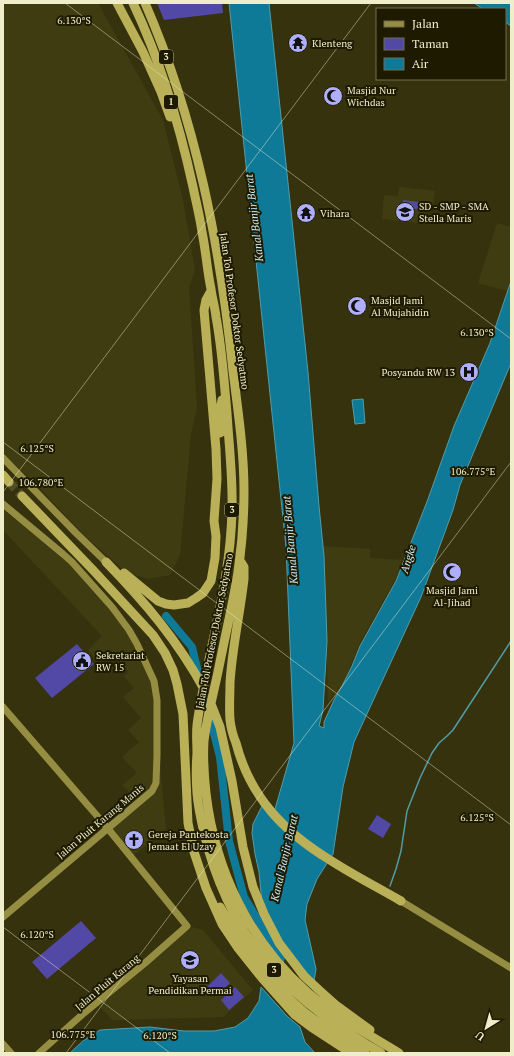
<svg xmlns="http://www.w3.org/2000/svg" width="514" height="1056" font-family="'PT Serif',serif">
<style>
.built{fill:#403c11}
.green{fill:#5249a7}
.water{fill:#0e7a98;stroke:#529ca7}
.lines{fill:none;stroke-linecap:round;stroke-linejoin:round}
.stream{stroke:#529ca7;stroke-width:1.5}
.river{stroke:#0e7a98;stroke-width:8}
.highway-tunnel{stroke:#524e2a;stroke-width:9;stroke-dasharray:9 4.5;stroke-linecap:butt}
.secondary{stroke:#958d42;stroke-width:7}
.highway{stroke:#b9b057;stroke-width:9}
.ticks{fill:none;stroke:#f0edcb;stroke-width:1;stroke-opacity:0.45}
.labels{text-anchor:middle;stroke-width:4;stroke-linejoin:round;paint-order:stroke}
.shield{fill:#1d1a00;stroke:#b1ae8e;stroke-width:1}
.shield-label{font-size:9px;font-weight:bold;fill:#f0edcb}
.poi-label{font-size:10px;fill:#f0edcb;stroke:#1d1a00;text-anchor:start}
.street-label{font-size:10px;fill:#f0edcb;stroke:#1d1a00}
.water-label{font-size:11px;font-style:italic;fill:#c8e9f6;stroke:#1d1a00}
.ticks-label{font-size:10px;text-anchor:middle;fill:#f0edcb;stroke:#1d1a00;stroke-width:4;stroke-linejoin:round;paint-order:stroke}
</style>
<rect width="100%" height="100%" fill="#36320d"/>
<path class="built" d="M3,3H98L163,120L183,200L195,270L189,288L197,407L191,434L180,555L170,575L148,579L126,572L84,535L34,482L3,454Z
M399,187L435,191L433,205L428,204L426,224L382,219L384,195L398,196Z
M497,223L511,227V277L507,291L478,283Z
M3,510L61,554L124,624L152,681L166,829L132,857L106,825L135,799L122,785L137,773L122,757L139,742L128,730L141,718L123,697L134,688L124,676L128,672L110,649L97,661L88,650L102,636L3,530Z
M323,546L370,549V558L402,560L395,580L361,641L342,685L328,702L324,556Z
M192,927L203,930L253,990L223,1017L113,1020L99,1006Z"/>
<path class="green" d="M157,3H222L223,13L164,20Z
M403,200L426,203L425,210L402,208Z
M77,644L94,664L52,698L35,678Z
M377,815L391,824L383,838L368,829Z
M81,921L96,938L47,979L32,962Z
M221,973L230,983L216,996L207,987Z
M235,987L244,997L229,1010L221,1000Z"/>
<path class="water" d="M229,3H269L308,372L319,506L324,556L327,641L323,710L319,726L324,728V722L334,700L342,686L352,666L360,646L396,581L428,499L454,426L490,343L511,281V363L460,485L453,510L421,597L354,742L343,787L333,854L317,879L307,904L305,920L314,960L316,969L314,981L280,941L262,903L259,872L255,854L252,833L253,824L262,806L275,809L294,743L286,547Z
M474,3H511V26L505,22V9H483Z
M363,399L365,423L355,424L352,400Z
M261,987L287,1016L300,1027L305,1042L315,1053H70L84,1040L100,1030L150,1027L184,1031H214L235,1027L248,1018L259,1001Z"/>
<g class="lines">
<path class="stream" d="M390,886L396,869L401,851L407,811L420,778L432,753L439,743L447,736L453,730L511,641"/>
<path class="river" d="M166,616L192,647L199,677
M203,690L220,757L229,841L244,897L281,958
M279,969L283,943"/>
<path class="highway-tunnel" d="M9,482L22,496"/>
<path class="secondary" d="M3,458L76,533L106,562
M3,504L63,554L72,562L112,607L129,630L137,644L154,681L157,700V755L156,783L152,791L3,917
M3,707L105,825L187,926L145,963L84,1013L39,1053
M401,901L511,968
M3,1044L11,1053"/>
<path class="highway" d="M117,3L143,52L161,92L170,117
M133,3C161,62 179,123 193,187C196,202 200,217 202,232C206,251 207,270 211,289C212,298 215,307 216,317C222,348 224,381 227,413C229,446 233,478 232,510C231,566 217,620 206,674C203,691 199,708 197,725C196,734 197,744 197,753C196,767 196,780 197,793C198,807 201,820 204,833C216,883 238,930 272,969C301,1001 343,1031 381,1053
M145,3C196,120 220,245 233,371C238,411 244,451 244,491C244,518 242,545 238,572C233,604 225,636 219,667C214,692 207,716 204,741C203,758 204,775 206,793C215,870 249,941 308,993C336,1017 368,1034 399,1053
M220,433L221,406L222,400
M3,475L9,482
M22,496L93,570L153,635L165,653L173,670L177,684L183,714L188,823L194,852L206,888L222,924L238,948L262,978L295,1015L311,1027L351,1053
M106,562C144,601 178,641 204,689
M241,562L244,567V579C240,614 232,648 230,683C230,695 229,708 230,720C231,728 233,736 236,743C250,797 284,832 330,860C353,875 377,887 401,901
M124,573L158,601L166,604L174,605L188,603L196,598L203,593L211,581L215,558L216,536L214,521L217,479L216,449L204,310L206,300L211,291
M211,704L220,727L232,781L243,847L253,887L264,914L279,943L304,976L319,990L337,1006L370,1030
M220,907C241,945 270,984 304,1012C323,1027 344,1040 365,1053"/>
</g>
<path class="ticks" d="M65,3L511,339M3,442L511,825M3,492L371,3M3,927L170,1053M66,1053L511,462"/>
<defs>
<symbol id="temple-disc" viewBox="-11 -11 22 22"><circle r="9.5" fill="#aeaefa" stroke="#1d1a00"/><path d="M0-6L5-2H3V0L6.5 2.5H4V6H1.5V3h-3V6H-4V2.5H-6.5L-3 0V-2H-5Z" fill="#111"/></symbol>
<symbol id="mosque-disc" viewBox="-11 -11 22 22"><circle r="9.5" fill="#aeaefa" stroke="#1d1a00"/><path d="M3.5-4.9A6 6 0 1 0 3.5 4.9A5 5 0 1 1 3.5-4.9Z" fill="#111"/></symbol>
<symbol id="school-disc" viewBox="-11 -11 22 22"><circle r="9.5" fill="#aeaefa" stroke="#1d1a00"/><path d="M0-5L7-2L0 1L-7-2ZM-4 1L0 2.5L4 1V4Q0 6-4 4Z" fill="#111"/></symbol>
<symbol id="hospital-disc" viewBox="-11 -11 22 22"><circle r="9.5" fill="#aeaefa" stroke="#1d1a00"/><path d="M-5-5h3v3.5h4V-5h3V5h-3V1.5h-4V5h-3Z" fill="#111"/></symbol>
<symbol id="civic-disc" viewBox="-11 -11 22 22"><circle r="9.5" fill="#aeaefa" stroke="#1d1a00"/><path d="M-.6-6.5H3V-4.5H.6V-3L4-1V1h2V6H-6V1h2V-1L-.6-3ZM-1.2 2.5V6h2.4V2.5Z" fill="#111"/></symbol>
<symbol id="church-disc" viewBox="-11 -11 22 22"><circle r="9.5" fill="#aeaefa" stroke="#1d1a00"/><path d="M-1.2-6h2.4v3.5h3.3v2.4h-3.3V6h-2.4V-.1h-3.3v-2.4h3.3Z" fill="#111"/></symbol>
</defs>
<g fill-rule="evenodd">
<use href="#temple-disc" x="287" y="32" width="22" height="22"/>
<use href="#mosque-disc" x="322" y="85" width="22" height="22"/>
<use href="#school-disc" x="394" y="201" width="22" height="22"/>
<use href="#temple-disc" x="295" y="202" width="22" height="22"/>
<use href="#mosque-disc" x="346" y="295" width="22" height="22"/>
<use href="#hospital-disc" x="458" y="361" width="22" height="22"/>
<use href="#mosque-disc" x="441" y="561" width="22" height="22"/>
<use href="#civic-disc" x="71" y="650" width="22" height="22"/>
<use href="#church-disc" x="123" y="829" width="22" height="22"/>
<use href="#school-disc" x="179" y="949" width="22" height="22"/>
</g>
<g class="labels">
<g class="shield">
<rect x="159" y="50" width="14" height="14" rx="3"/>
<rect x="164" y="95" width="14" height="14" rx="3"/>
<rect x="225" y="503" width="14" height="14" rx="3"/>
<rect x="267" y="963" width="14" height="14" rx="3"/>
</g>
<g class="shield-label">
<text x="166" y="60">3</text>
<text x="171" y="105">1</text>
<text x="232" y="513">3</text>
<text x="274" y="973">3</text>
</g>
<g class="poi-label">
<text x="312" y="47">Klenteng</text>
<text x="347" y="94">Masjid Nur<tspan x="347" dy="12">Wichdas</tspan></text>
<text x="419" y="210">SD - SMP - SMA<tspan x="419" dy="12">Stella Maris</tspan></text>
<text x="320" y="217">Vihara</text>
<text x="371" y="304">Masjid Jami<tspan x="371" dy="12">Al Mujahidin</tspan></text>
<text x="455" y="376" text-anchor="end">Posyandu RW 13</text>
<text x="452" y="594" text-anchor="middle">Masjid Jami<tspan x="452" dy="12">Al-Jihad</tspan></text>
<text x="96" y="659">Sekretariat<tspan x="96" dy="12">RW 15</tspan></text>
<text x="148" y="838">Gereja Pantekosta<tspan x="148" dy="12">Jemaat El Uzay</tspan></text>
<text x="190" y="982" text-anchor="middle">Yayasan<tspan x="190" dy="12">Pendidikan Permai</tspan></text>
</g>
<g class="street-label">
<text transform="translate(235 311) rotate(82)" y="4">Jalan Tol Profesor Doktor Sedyatmo</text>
<text transform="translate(214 631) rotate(-79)" y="4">Jalan Tol Profesor Doktor Sedyatmo</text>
<text transform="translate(100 821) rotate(-40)" y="4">Jalan Pluit Karang Manis</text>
<text transform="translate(107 982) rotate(-40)" y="4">Jalan Pluit Karang</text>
</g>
<g class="water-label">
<text transform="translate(254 218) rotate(-97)" y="4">Kanal Banjir Barat</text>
<text transform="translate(290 540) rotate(-95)" y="4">Kanal Banjir Barat</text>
<text transform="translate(408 559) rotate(-73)" y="4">Angke</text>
<text transform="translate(284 858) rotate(-77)" y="4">Kanal Banjir Barat</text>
</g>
</g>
<g class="ticks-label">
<text x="74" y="24">6.130°S</text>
<text x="477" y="336">6.130°S</text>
<text x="37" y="452">6.125°S</text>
<text x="473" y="475">106.775°E</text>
<text x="41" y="486">106.780°E</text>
<text x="477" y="821">6.125°S</text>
<text x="37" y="938">6.120°S</text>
<text x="73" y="1038">106.775°E</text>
<text x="160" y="1039">6.120°S</text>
</g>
<rect width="514" height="1056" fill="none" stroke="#f0edcb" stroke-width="8"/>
<rect x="376" y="8" width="130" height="72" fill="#1d1a00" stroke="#716e51"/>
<rect x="384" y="21" width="20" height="6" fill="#958d42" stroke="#716e51"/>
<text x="412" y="28" font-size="12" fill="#f0edcb">Jalan</text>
<rect x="384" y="38" width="20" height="12" fill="#5249a7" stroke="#716e51"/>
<text x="412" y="48" font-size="12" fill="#f0edcb">Taman</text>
<rect x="384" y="58" width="20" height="12" fill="#0e7a98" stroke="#716e51"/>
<text x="412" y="68" font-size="12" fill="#f0edcb">Air</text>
<g transform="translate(486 1028) rotate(217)" stroke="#1d1a00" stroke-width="3" paint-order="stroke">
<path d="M0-3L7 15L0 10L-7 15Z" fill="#f0edcb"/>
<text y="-6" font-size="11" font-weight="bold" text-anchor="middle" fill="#f0edcb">U</text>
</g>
</svg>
